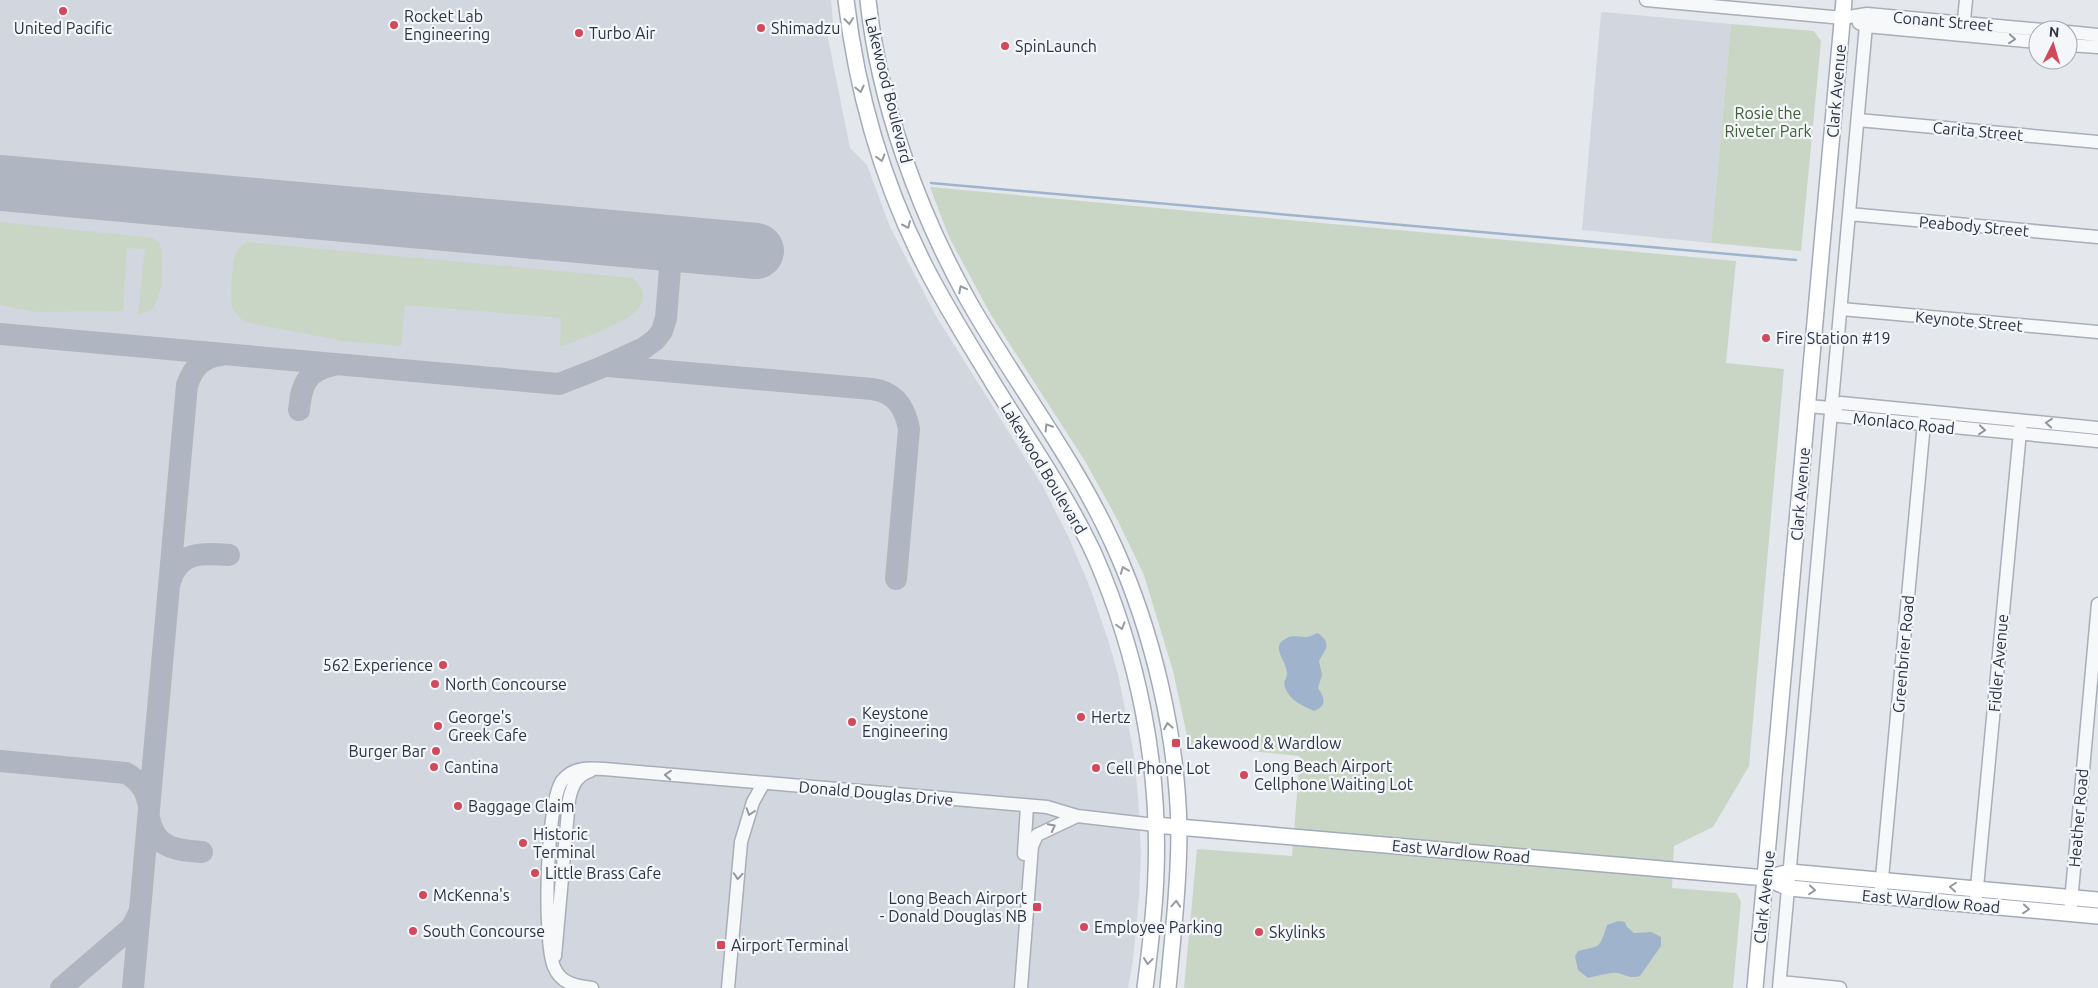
<svg xmlns="http://www.w3.org/2000/svg" width="2098" height="988" font-family="Ubuntu,sans-serif">
<style>
.built{fill:#d2d6de}
.green{fill:#c9d6c5}
.water{fill:#9fb4cc}
.lines{fill:none;stroke-linecap:round;stroke-linejoin:round}
.stream{stroke:#9fb4cc;stroke-width:2.5}
.taxiway{stroke:#b0b6c1;stroke-width:22}
.runway{stroke:#b0b6c1;stroke-width:56}
.minor-casing{stroke:#a9aeb7;stroke-width:15}
.major-casing{stroke:#a3abb8;stroke-width:18}
.minor{stroke:#f7f8fa;stroke-width:12}
.major{stroke:#fff;stroke-width:15}
.oneway{stroke:#959aa2}
.oneway2{stroke:#9196a0}
.poi-dot{fill:#d1495b;stroke:#f4f6f9;stroke-width:2}
.labels{text-anchor:middle;stroke-width:4.5;stroke-linejoin:round;paint-order:stroke}
.poi-label{font-size:16px;fill:#2b3445;stroke:#f4f6f9;text-anchor:start}
.street-label{font-size:16px;fill:#2b3445;stroke:#f4f6f9}
.park-label{font-size:16px;fill:#3f6138;stroke:#f4f6f9}
</style>
<rect width="100%" height="100%" fill="#e4e7ec"/>
<path class="built" d="M0,0H831L833,23L827,33L850,148L867,165L890,227L936,316L1042,485L1069,538L1091,590L1108,640L1118,674L1133,749L1138,795L1141,853L1139,896L1133,960L1128,988H0Z
M1604,12L1731,24L1711,243L1582,230L1601,13Z"/>
<path class="green" d="M1731,24L1814,31L1821,41L1801,251L1711,243Z
M930,187L1736,261L1726,363L1784,369L1749,766L1713,827L1674,846L1672,888L1736,893L1741,901L1733,988H1184L1197,849L1292,856L1300,756L1189,745L1173,671L1144,575L1117,519L1085,461L991,315L949,237Z
M0,222L153,238L160,243C163,267 165,291 151,311L138,314L145,249L127,248L123,311L36,312L0,305Z
M246,242L633,278L643,291C643,298 643,304 638,309C623,325 581,338 560,347L561,318L405,305L401,346L343,341L244,322C240,317 234,313 232,306C230,297 232,258 237,251C240,247 243,245 246,242Z"/>
<path class="water" d="M1318,633C1332,644 1326,648 1319,661L1322,675L1318,688C1325,698 1327,706 1314,711C1301,705 1286,699 1284,682C1296,666 1265,648 1287,638C1294,634 1303,639 1311,636C1313,635 1315,634 1318,633Z
M1618,921L1625,922L1627,927L1634,933L1651,932L1661,937V946L1640,976C1628,980 1622,971 1612,973C1603,974 1596,976 1588,978L1578,970L1575,956L1578,951C1602,945 1599,949 1607,925Z"/>
<g class="lines">
<path class="stream" d="M931,183L1796,260"/>
<path class="taxiway" d="M0,334L559,384L600,368L644,348L655,340L662,331L666,318L672,244
M608,366L872,389C895,392 905,407 909,429L896,579
M299,410C301,385 307,370 334,365
M170,582C178,551 203,553 229,555
M0,761L126,773C140,781 146,790 149,806
M149,817C154,848 175,850 202,852
M61,988L132,927L139,913
M133,988L187,385C193,368 202,357 221,355"/>
<path class="runway" d="M0,183L756,251"/>
<defs>
<path id="minor" d="M1646,0L1843,18L1867,14L2043,30
M1859,23L1866,26L2038,42
M1963,30L1966,0
M2068,32L2098,35
M2068,45L2098,47
M1858,120L2098,142
M1849,214L2098,237
M1841,309L2098,332
M1807,406L1832,408
M1832,408L1839,416L2098,441
M1832,408L1841,403L2098,428
M1024,854L1027,806
M1881,889L1925,412
M1976,898L2021,421
M2070,913L2098,604
M555,956L569,800C572,786 576,776 590,771
M1780,982L1840,988
M592,988C576,986 561,984 554,967C543,941 546,804 562,781C572,767 589,768 604,769L1047,807L1077,816L1155,825
M728,988L741,842L753,802L763,784
M1021,988L1032,846L1037,835L1077,816
M1779,988L1867,14"/>
<path id="major" d="M846,0C857,93 883,184 926,268C946,307 970,345 993,383C1028,440 1067,495 1095,556C1138,655 1160,764 1156,872C1155,911 1150,949 1145,988
M868,0C879,103 918,210 968,300C1015,383 1075,459 1114,546C1153,632 1177,735 1179,829C1179,882 1173,935 1168,988
M1155,825L1766,878L1790,872L2098,900
M1766,878L1789,888L2098,916
M1755,988L1844,0"/>
</defs>
<use href="#minor" class="minor-casing"/>
<use href="#major" class="major-casing"/>
<use href="#minor" class="minor"/>
<use href="#major" class="major"/>
</g>
<defs><path id="oneway-chevron" d="M-2-3.5L2.5 0L-2 3.5" fill="none" stroke-width="1.6" stroke-linecap="round" stroke-linejoin="round" transform="scale(1.25)"/></defs>
<g class="oneway">
<use href="#oneway-chevron" transform="translate(849 21) rotate(83)"/>
<use href="#oneway-chevron" transform="translate(860 89) rotate(77)"/>
<use href="#oneway-chevron" transform="translate(881 158) rotate(73)"/>
<use href="#oneway-chevron" transform="translate(907 225) rotate(66)"/>
<use href="#oneway-chevron" transform="translate(962 289) rotate(-118)"/>
<use href="#oneway-chevron" transform="translate(1048 427) rotate(-122)"/>
<use href="#oneway-chevron" transform="translate(1124 570) rotate(-111)"/>
<use href="#oneway-chevron" transform="translate(1121 626) rotate(74)"/>
<use href="#oneway-chevron" transform="translate(1168 726) rotate(-100)"/>
<use href="#oneway-chevron" transform="translate(1953 887) rotate(-175)"/>
<use href="#oneway-chevron" transform="translate(1812 890) rotate(5)"/>
<use href="#oneway-chevron" transform="translate(1176 904) rotate(-86)"/>
<use href="#oneway-chevron" transform="translate(2026 909) rotate(5)"/>
<use href="#oneway-chevron" transform="translate(1148 961) rotate(96)"/>
</g>
<g class="oneway2">
<use href="#oneway-chevron" transform="translate(2012 39) rotate(5)"/>
<use href="#oneway-chevron" transform="translate(2049 423) rotate(-175)"/>
<use href="#oneway-chevron" transform="translate(1982 430) rotate(5)"/>
<use href="#oneway-chevron" transform="translate(668 775) rotate(-175)"/>
<use href="#oneway-chevron" transform="translate(750 812) rotate(108)"/>
<use href="#oneway-chevron" transform="translate(1052 827) rotate(-27)"/>
<use href="#oneway-chevron" transform="translate(738 876) rotate(94)"/>
</g>
<g class="poi-dot">
<circle cx="63" cy="11" r="5"/>
<circle cx="394" cy="25" r="5"/>
<circle cx="761" cy="28" r="5"/>
<circle cx="579" cy="33" r="5"/>
<circle cx="1005" cy="46" r="5"/>
<circle cx="1766" cy="338" r="5"/>
<circle cx="443" cy="665" r="5"/>
<circle cx="435" cy="684" r="5"/>
<circle cx="1081" cy="717" r="5"/>
<circle cx="852" cy="722" r="5"/>
<circle cx="438" cy="726" r="5"/>
<rect x="1171" y="738" width="10" height="10" rx="2.5"/>
<circle cx="436" cy="751" r="5"/>
<circle cx="434" cy="767" r="5"/>
<circle cx="1096" cy="768" r="5"/>
<circle cx="1244" cy="775" r="5"/>
<circle cx="458" cy="806" r="5"/>
<circle cx="523" cy="843" r="5"/>
<circle cx="535" cy="873" r="5"/>
<circle cx="423" cy="895" r="5"/>
<rect x="1032" y="902" width="10" height="10" rx="2.5"/>
<circle cx="1084" cy="927" r="5"/>
<circle cx="413" cy="931" r="5"/>
<circle cx="1259" cy="932" r="5"/>
<rect x="716" y="940" width="10" height="10" rx="2.5"/>
</g>
<g class="labels">
<g class="poi-label">
<text x="404" y="22">Rocket Lab<tspan x="404" dy="18">Engineering</tspan></text>
<text x="63" y="34" text-anchor="middle">United Pacific</text>
<text x="771" y="34">Shimadzu</text>
<text x="589" y="39">Turbo Air</text>
<text x="1015" y="52">SpinLaunch</text>
<text x="1776" y="344">Fire Station #19</text>
<text x="433" y="671" text-anchor="end">562 Experience</text>
<text x="445" y="690">North Concourse</text>
<text x="862" y="719">Keystone<tspan x="862" dy="18">Engineering</tspan></text>
<text x="448" y="723">George's<tspan x="448" dy="18">Greek Cafe</tspan></text>
<text x="1091" y="723">Hertz</text>
<text x="1186" y="749">Lakewood &amp; Wardlow</text>
<text x="426" y="757" text-anchor="end">Burger Bar</text>
<text x="1254" y="772">Long Beach Airport<tspan x="1254" dy="18">Cellphone Waiting Lot</tspan></text>
<text x="444" y="773">Cantina</text>
<text x="1106" y="774">Cell Phone Lot</text>
<text x="468" y="812">Baggage Claim</text>
<text x="533" y="840">Historic<tspan x="533" dy="18">Terminal</tspan></text>
<text x="545" y="879">Little Brass Cafe</text>
<text x="433" y="901">McKenna's</text>
<text x="1027" y="904" text-anchor="end">Long Beach Airport<tspan x="1027" dy="18">- Donald Douglas NB</tspan></text>
<text x="1094" y="933">Employee Parking</text>
<text x="423" y="937">South Concourse</text>
<text x="1269" y="938">Skylinks</text>
<text x="731" y="951">Airport Terminal</text>
</g>
<g class="street-label">
<text transform="translate(1943 21) rotate(5)" y="6">Conant Street</text>
<text transform="translate(889 90) rotate(76)" y="6">Lakewood Boulevard</text>
<text transform="translate(1836 91) rotate(-85)" y="6">Clark Avenue</text>
<text transform="translate(1978 131) rotate(5)" y="6">Carita Street</text>
<text transform="translate(1974 226) rotate(5)" y="6">Peabody Street</text>
<text transform="translate(1969 321) rotate(5)" y="6">Keynote Street</text>
<text transform="translate(1904 423) rotate(6)" y="6">Monlaco Road</text>
<text transform="translate(1044 468) rotate(59)" y="6">Lakewood Boulevard</text>
<text transform="translate(1800 494) rotate(-85)" y="6">Clark Avenue</text>
<text transform="translate(1903 654) rotate(-85)" y="6">Greenbrier Road</text>
<text transform="translate(1998 663) rotate(-85)" y="6">Fidler Avenue</text>
<text transform="translate(876 793) rotate(5)" y="6">Donald Douglas Drive</text>
<text transform="translate(2078 818) rotate(-85)" y="6">Heather Road</text>
<text transform="translate(1461 851) rotate(5)" y="6">East Wardlow Road</text>
<text transform="translate(1764 897) rotate(-84)" y="6">Clark Avenue</text>
<text transform="translate(1931 901) rotate(5)" y="6">East Wardlow Road</text>
</g>
<g class="park-label">
<text x="1768" y="119">Rosie the<tspan x="1768" dy="18">Riveter Park</tspan></text>
</g>
</g>
<g transform="translate(2053 45) rotate(5)"><circle r="24" fill="#f4f6f9" stroke="#a4a8b1"/>
<path d="M0-4L9 19L0 12L-9 19Z" fill="#d1495b"/>
<text y="-8" font-size="14" font-weight="bold" text-anchor="middle" fill="#2b3445">N</text>
</g>
</svg>
